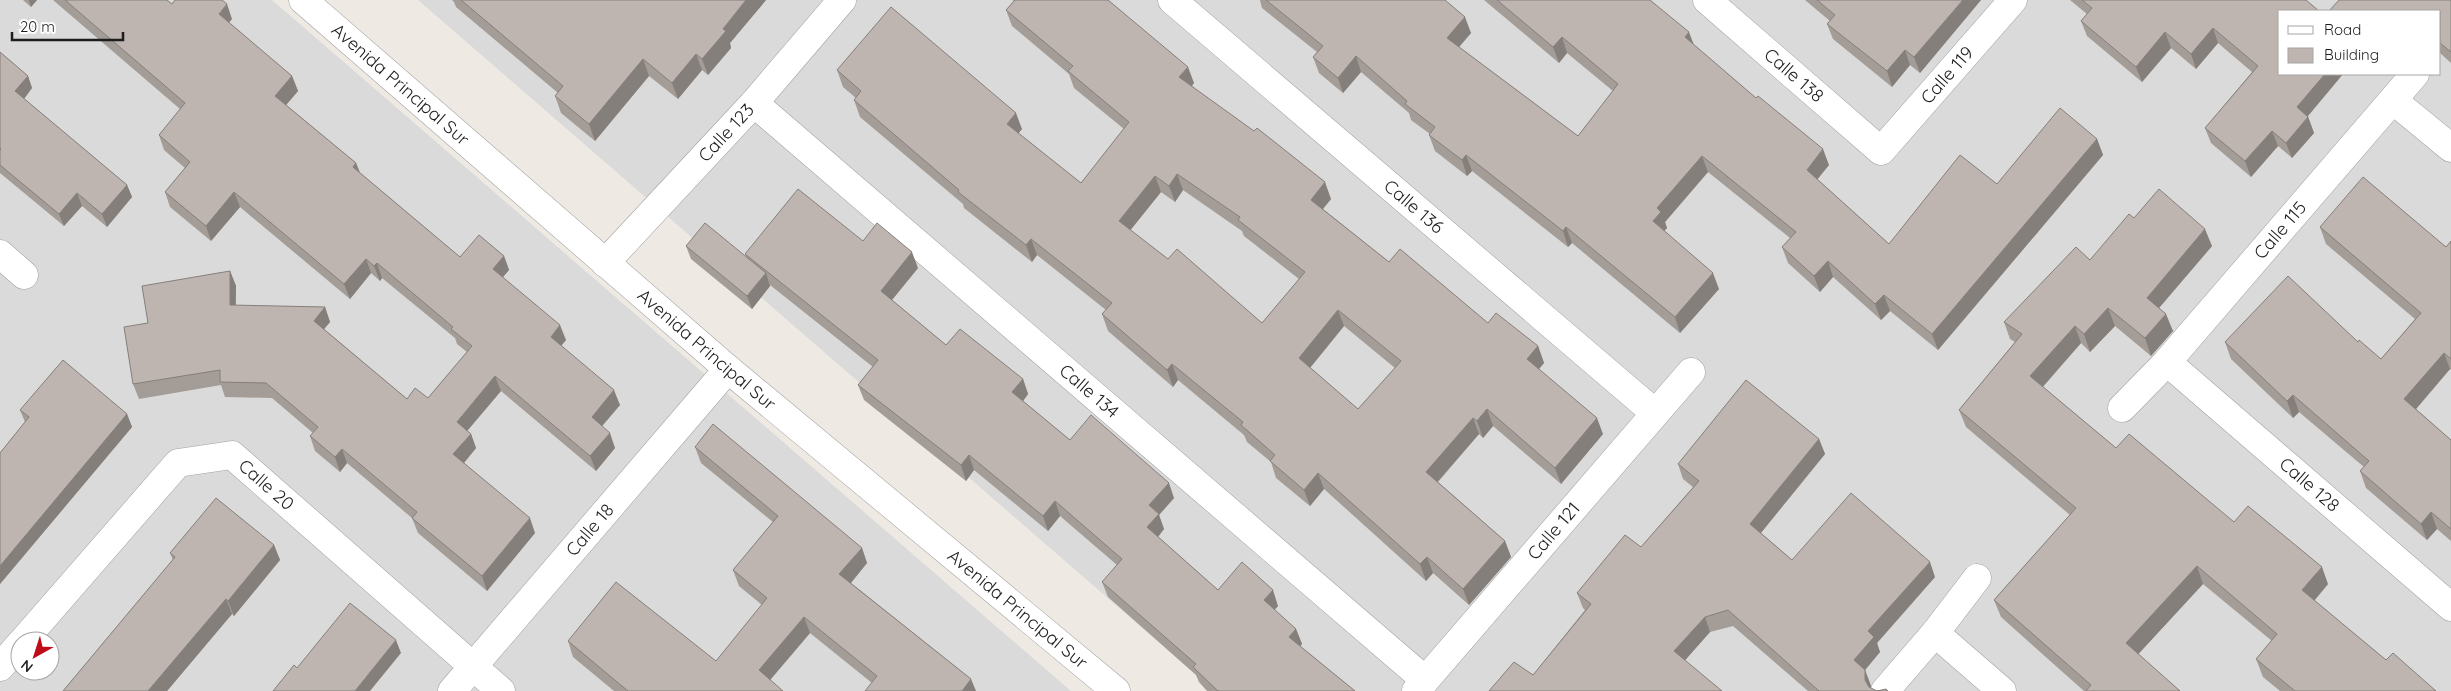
<svg xmlns="http://www.w3.org/2000/svg" width="2451" height="691" font-family="Quicksand,sans-serif">
<style>
.residential{fill:#dbdada;fill-rule:evenodd}
.lines{fill:none;stroke-linecap:round;stroke-linejoin:round}
.minor-casing{stroke:#a1a1a1;stroke-width:29}
.tertiary-casing{stroke:#a1a1a1;stroke-width:29}
.minor{stroke:#fff;stroke-width:28}
.tertiary{stroke:#fff;stroke-width:28}
.wall{fill:#a39c97;fill-rule:evenodd}
.shaded-wall{fill:#857f7b}
.building{fill:#beb5b0;stroke:#857f7b;fill-rule:evenodd}
.labels{text-anchor:middle;stroke-width:5;stroke-linejoin:round;paint-order:stroke}
.street-label{font-size:18px;fill:#1d1d1d;stroke:#fff}
</style>
<rect width="100%" height="100%" fill="#eee9e3"/>
<path class="residential" d="M0,0H272L1071,691H0ZM20,641H50V671H20Z
M418,0H2451V691H1215ZM2280,11H2440V74H2280Z"/>
<g class="lines">
<defs>
<g id="minor">
<path id="s1" d="M1172,0L1655,413"/>
<path id="s2" d="M1707,0L1881,151L2013,0"/>
<path d="M2394,101L2451,148"/>
<path id="s3" d="M754,103L1425,680"/>
<path d="M0,254L24,275"/>
<path id="s4" d="M605,263L754,103L842,0"/>
<path id="s5" d="M2167,362L2451,607"/>
<path id="s6" d="M2122,408L2167,362L2415,74"/>
<path d="M1935,633L2002,691"/>
<path id="s7" d="M23,641L178,463L232,455L501,691"/>
<path d="M0,667L20,644"/>
<path id="s8" d="M452,691L728,369"/>
<path id="s9" d="M1416,691L1691,372"/>
<path d="M1885,691L1935,633L1977,578"/>
</g>
<g id="tertiary">
<path id="s10" d="M303,0L728,369L1116,691"/>
</g>
</defs>
<use href="#minor" class="minor-casing"/>
<use href="#tertiary" class="tertiary-casing"/>
<use href="#minor" class="minor"/>
<use href="#tertiary" class="tertiary"/>
</g>
<path class="wall" d="M23,0H37L31,7Z
M53,0H167L172,4L232,19L229,23L292,76L298,91L286,105L356,163L360,173L460,257L504,256L509,270L503,277L566,340L561,346L620,405L602,426L615,448L596,471L501,391L467,431L471,434L476,448L464,463L535,533L487,591L418,533L412,518L347,463L340,472L315,451L310,436L313,433L272,398L225,397L221,385L139,399L133,384L148,323L230,271L236,286V306L325,307L330,322L324,329L407,399L428,398L467,352L457,344L455,338L382,278L380,281L371,273L350,299L240,207L211,241L170,207L165,192L185,168L164,150L159,135L180,109Z
M452,0H766L730,43L731,48L708,75L702,70L678,99L649,76L595,141L561,113L555,96L558,93L456,7L454,2Z
M1012,0H1108L1194,83L1192,86L1331,199L1323,209L1389,262L1488,323L1538,346L1544,363L1539,369L1603,434L1561,484L1493,426L1483,438L1479,434L1438,482L1505,541L1511,557L1469,605L1433,573L1426,581L1324,489L1310,506L1276,478L1271,462L1247,442L1244,435L1178,380L1173,387L1108,331L1102,314L1106,310L1037,255L1032,262L964,208L963,204L860,117L854,100L856,98L843,87L837,70L1022,129L1018,133L1081,183L1124,129L1074,88L1069,74L1012,26L1006,10L1014,1ZM1183,190L1242,231L1244,236L1299,279L1262,323L1168,259L1130,230L1161,192L1175,202ZM1344,326L1395,368L1358,409L1310,368Z
M1260,0H1445L1471,33L1459,47L1578,136L1613,91L1567,53L1559,63L1484,0H1650L1693,45L1829,165L1817,179L1889,244L1997,184L2097,139L2103,155L1938,350L1890,311L1881,320L1833,277L1820,292L1788,263L1782,247L1790,238L1708,172L1665,222L1667,228L1664,231L1719,289L1680,333L1572,243L1568,247L1472,171L1467,176L1435,151L1429,135L1430,134L1411,120L1409,113L1361,72L1343,93L1319,73L1313,57L1317,52L1262,8Z
M1805,0H1981L1920,73L1910,65L1892,87L1833,39L1827,24L1830,21Z
M2070,0H2306L2280,74H2343L2308,116L2314,133L2292,158L2278,146L2251,177L2211,143L2205,128L2252,72L2218,43L2196,69L2171,48L2142,82L2087,36L2081,21L2087,14Z
M2451,0V63L2440,53V11Z
M0,52L28,76L32,88L24,99L127,185L132,197L107,227L82,206L64,226L0,173Z
M2134,218L2212,246L2159,308L2173,331L2151,356L2115,326L2090,352L2081,343L2043,387L2116,448L2234,522L2328,584L2314,601L2386,660L2436,691H2280L2263,677L2256,659L2272,641L2203,584L2138,654L2180,691H2084L2001,617L1994,600L2070,515L1966,427L1959,410L2015,342L2010,339L2004,322L2090,260Z
M2320,227L2446,247L2451,241V370L2450,369L2416,409L2451,440V541L2437,529L2427,540L2366,488L2360,471L2364,467L2299,412L2293,418L2231,359L2225,342H2358L2381,359L2415,319L2326,244Z
M863,241L918,268L892,300L946,345L1023,379L1028,394L1023,401L1070,440L1174,498L1159,515L1164,529L1158,537L1218,590L1278,606L1274,610L1296,629L1302,644L1300,646L1355,691H1207L1199,682L1196,675L1108,597L1102,582L1117,565L1060,516L1048,531L974,470L966,481L864,400L858,385L873,367L770,285V286L752,309L691,259L686,246L746,257L745,254Z
M20,410L127,414L132,427L0,584V453L25,422Z
M1819,439L1825,454L1761,533L1792,560L1935,577L1877,643L1880,652L1865,670L1871,686V688L1877,691H1888H1808L1733,626L1710,632L1685,660L1533,675L1585,610L1583,608L1577,593L1641,547L1693,487L1683,479L1678,464Z
M695,447L862,548L867,563L851,583L971,679L872,683L810,633L770,680L783,691H614L573,657L568,641L716,661L762,605L739,586L733,570L773,522L701,463Z
M274,545L280,560L234,616L232,614L167,691H63L173,560L170,553Z"/>
<path class="shaded-wall" d="M29,0H37L31,7Z
M746,0H766L730,43L731,48L708,75L702,59L723,29Z
M1963,0H1981L1920,73L1914,57Z
M227,4L232,19L224,28L219,14Z
M1465,17L1471,33L1453,54L1447,38Z
M2213,28L2218,43L2196,69L2191,54Z
M1689,32L1695,48L1685,37Z
M2165,32L2171,48L2142,82L2136,67Z
M1562,37L1567,53L1559,63L1553,47Z
M1905,50L1910,65L1892,87L1887,71Z
M696,54L702,70L678,99L672,83Z
M1356,56L1361,72L1343,93L1338,78Z
M643,59L649,76L595,141L589,124Z
M1188,67L1194,83L1185,93L1179,77Z
M2325,74H2343L2302,123L2297,107Z
M28,76L32,88L20,104L15,91Z
M292,76L298,91L281,111L275,96Z
M1016,113L1022,129L1013,140L1007,124Z
M2308,117L2314,133L2292,158L2286,143Z
M2272,131L2278,146L2251,177L2245,161Z
M2097,139L2103,155L1938,350L1932,334Z
M1823,149L1829,165L1812,186L1807,170Z
M1466,155L1472,171L1467,176L1462,160Z
M1702,156L1708,172L1665,222L1667,228L1659,237L1653,221L1657,208Z
M356,163L362,178L353,167Z
M1177,174L1183,190L1175,202L1169,186Z
M1155,176L1161,192L1125,237L1119,221Z
M1325,182L1331,199L1317,216L1311,200Z
M127,185L132,197L107,227L102,214Z
M234,192L240,207L211,241L206,226Z
M77,193L82,206L64,226L59,214Z
M1566,227L1572,243L1568,247L1563,231Z
M2205,229L2212,246L2153,315L2147,298Z
M1031,239L1037,255L1032,262L1026,245Z
M912,252L918,268L887,306L881,291Z
M504,256L509,270L498,283L493,269Z
M366,259L371,273L350,299L344,284Z
M1828,261L1833,277L1820,292L1814,276Z
M377,263L382,278L380,281L374,266Z
M230,271L236,286L235,320L230,305Z
M766,273L770,286L752,309L747,296Z
M1713,273L1719,289L1680,333L1675,317Z
M1884,295L1890,311L1881,320L1875,304Z
M325,307L330,322L319,335L314,321Z
M2108,308L2115,326L2090,352L2084,334Z
M1338,310L1344,326L1305,374L1299,358Z
M2166,314L2173,331L2151,356L2145,338Z
M560,325L566,340L556,352L551,337Z
M2075,326L2081,343L2037,393L2030,376Z
M1538,346L1544,363L1533,376L1527,359Z
M2444,353L2450,369L2410,416L2404,399Z
M1172,364L1178,380L1173,387L1167,370Z
M495,376L501,391L462,437L457,422Z
M1023,379L1028,394L1018,408L1012,392Z
M614,390L620,405L597,432L592,417Z
M2293,395L2299,412L2293,418L2287,401Z
M1487,409L1493,426L1483,438L1477,421Z
M127,414L132,427L0,584V566Z
M1473,418L1479,434L1432,488L1426,472Z
M1597,418L1603,434L1561,484L1555,468Z
M610,433L615,448L596,471L590,456Z
M471,434L476,448L459,469L453,454Z
M1819,439L1825,454L1755,540L1750,524Z
M342,449L347,463L340,472L335,457Z
M969,455L974,470L966,481L961,465Z
M1318,473L1324,489L1310,506L1304,490Z
M1169,483L1174,498L1159,515L1164,529L1153,543L1147,527L1149,505Z
M1055,501L1060,516L1048,531L1043,516Z
M2431,512L2437,529L2427,540L2421,524Z
M530,518L535,533L487,591L482,576Z
M1505,541L1511,557L1469,605L1463,589Z
M274,545L280,560L234,616L228,601Z
M862,548L867,563L845,590L839,574Z
M1427,557L1433,573L1426,581L1420,564Z
M1930,562L1935,577L1877,643L1880,652L1860,676L1854,660L1868,631Z
M2197,566L2203,584L2132,661L2126,643Z
M2322,567L2328,584L2308,608L2302,590Z
M1273,590L1278,606L1269,616L1264,600Z
M226,599L232,614L167,691H148Z
M804,617L810,633L765,686L759,670Z
M1705,617L1710,632L1680,666L1674,651Z
M1296,629L1302,644L1295,652L1289,637Z
M396,640L401,653L370,691H355Z
M1865,670L1871,686L1870,691L1865,680Z
M971,679L976,691H962Z"/>
<path class="building" d="M65,0H167L172,4L175,0H222L227,4L219,14L292,76L275,96L356,163L353,167L460,257L479,235L504,256L493,269L560,325L551,337L614,390L592,417L610,433L590,456L495,376L457,422L471,434L453,454L530,518L482,576L412,518L417,512L342,449L335,457L310,436L318,427L266,383L220,382V370L133,384L124,327L148,323L142,286L230,271V305L325,307L314,321L407,399L415,388L428,398L472,346L451,329L453,327L377,263L374,266L366,259L344,284L234,192L206,226L165,192L190,162L159,135L185,103Z
M461,0H746L723,29L726,31L702,59L696,54L672,83L643,59L589,124L555,96L563,86Z
M1015,0H1108L1188,67L1179,77L1254,131L1257,128L1325,182L1311,200L1389,262L1400,249L1488,323L1496,313L1538,346L1527,359L1597,418L1555,468L1487,409L1477,421L1473,418L1426,472L1505,541L1463,589L1427,557L1420,564L1318,473L1304,490L1270,461L1275,455L1241,425L1243,422L1172,364L1167,370L1102,314L1112,303L1031,239L1026,245L958,192L959,190L854,100L861,91L837,70L891,7L1016,113L1007,124L1081,183L1129,122L1068,71L1073,66L1006,10ZM1177,174L1240,217L1238,220L1305,272L1262,323L1177,249L1168,259L1119,221L1155,176L1169,186ZM1338,310L1401,361L1358,409L1299,358Z
M1266,0H1445L1465,17L1447,38L1578,136L1618,84L1562,37L1553,47L1497,0H1650L1689,32L1685,37L1756,98L1758,96L1823,149L1807,170L1889,244L1960,155L1997,184L2060,108L2097,139L1932,334L1884,295L1875,304L1828,261L1814,276L1782,247L1796,232L1702,156L1657,208L1661,212L1653,221L1713,273L1675,317L1566,227L1563,231L1466,155L1462,160L1429,135L1435,127L1405,104L1407,101L1356,56L1338,78L1313,57L1323,46Z
M1817,0H1963L1914,57L1905,50L1887,71L1827,24L1835,15Z
M2082,0H2306L2319,11H2280V74H2325L2297,107L2308,117L2286,143L2272,131L2245,161L2205,128L2258,66L2213,28L2191,54L2165,32L2136,67L2081,21L2092,8Z
M2339,0H2451V52L2440,43V11H2329Z
M0,52L28,76L15,91L127,185L102,214L77,193L59,214L0,165V150L1,149L0,148Z
M2363,177L2446,247L2451,241V359L2444,353L2404,399L2451,440V529L2431,512L2421,524L2360,471L2369,461L2293,395L2287,401L2225,342L2288,276L2358,342L2359,340L2381,359L2421,313L2320,227Z
M798,189L863,241L877,223L912,252L881,291L946,345L960,329L1023,379L1012,392L1070,440L1091,415L1169,483L1149,505L1159,514L1147,527L1218,590L1242,562L1273,590L1264,600L1296,629L1289,637L1355,691H1218L1193,667L1196,664L1102,582L1122,559L1055,501L1043,516L969,455L961,465L858,385L878,360L745,254Z
M2159,189L2205,229L2147,298L2166,314L2145,338L2108,308L2084,334L2075,326L2030,376L2116,448L2129,434L2234,522L2248,506L2322,567L2302,590L2386,660L2393,653L2436,691H2295L2256,659L2277,634L2197,566L2126,643L2180,691H2086L2091,685L1994,600L2076,508L1959,410L2022,334L2004,322L2076,247L2090,260L2129,214L2134,218Z
M705,223L766,273L747,296L686,246Z
M63,360L127,414L0,566V453L29,417L20,410Z
M1746,380L1819,439L1750,524L1792,560L1851,493L1930,562L1868,631L1874,637L1854,660L1865,670V680L1869,687L1877,691L1886,689L1888,691H1819L1728,610L1705,617L1674,651L1722,691H1489L1514,662L1533,675L1591,604L1577,593L1625,535L1641,547L1699,481L1678,464Z
M713,424L862,548L839,574L971,679L962,691H865L877,676L804,617L759,670L783,691H628L568,641L616,582L716,661L767,598L733,570L778,516L695,447Z
M216,498L274,545L228,601L226,599L148,691H63L175,557L170,553Z
M350,603L396,640L355,691H273L294,665L297,668Z"/>
<g class="labels">
<g class="street-label">
<text dy="6" stroke="none"><textPath href="#s2" startOffset="115">Calle 138</textPath></text>
<text dy="6" stroke="none"><textPath href="#s2" startOffset="331">Calle 119</textPath></text>
<text dy="6" stroke="none"><textPath href="#s10" startOffset="129">Avenida Principal Sur</textPath></text>
<text dy="6" stroke="none"><textPath href="#s4" startOffset="178">Calle 123</textPath></text>
<text dy="6" stroke="none"><textPath href="#s1" startOffset="318">Calle 136</textPath></text>
<text dy="6" stroke="none"><textPath href="#s6" startOffset="238">Calle 115</textPath></text>
<text dy="6" stroke="none"><textPath href="#s10" startOffset="534">Avenida Principal Sur</textPath></text>
<text dy="6" stroke="none"><textPath href="#s3" startOffset="442">Calle 134</textPath></text>
<text dy="6" stroke="none"><textPath href="#s5" startOffset="188">Calle 128</textPath></text>
<text dy="6" stroke="none"><textPath href="#s7" startOffset="336">Calle 20</textPath></text>
<text dy="6" stroke="none"><textPath href="#s8" startOffset="212">Calle 18</textPath></text>
<text dy="6" stroke="none"><textPath href="#s9" startOffset="211">Calle 121</textPath></text>
<text dy="6" stroke="none"><textPath href="#s10" startOffset="939">Avenida Principal Sur</textPath></text>
</g>
</g>
<rect x="2278" y="10" width="162" height="65" fill="#ffffff" stroke="#a5a5a5"/>
<rect x="2288" y="26" width="25" height="8" fill="#ffffff" stroke="#a5a5a5"/>
<text x="2324" y="35" font-size="15" fill="#1d1d1d">Road</text>
<rect x="2288" y="48" width="25" height="15" fill="#beb5b0" stroke="#a5a5a5"/>
<text x="2324" y="60" font-size="15" fill="#1d1d1d">Building</text>
<g transform="translate(35 656) rotate(219)"><circle r="24" fill="#ffffff" stroke="#a5a5a5"/>
<path d="M0-4L9 19L0 12L-9 19Z" fill="#be0c19"/>
<text y="-8" font-size="14" font-weight="bold" text-anchor="middle" fill="#1d1d1d">N</text>
</g>
<path d="M12 32v8h111v-8" fill="none" stroke="#1d1d1d" stroke-width="2.5"/>
<text x="20" y="32" font-size="15" fill="#1d1d1d" stroke="#ffffff" stroke-width="4" paint-order="stroke">20 m</text>
</svg>
